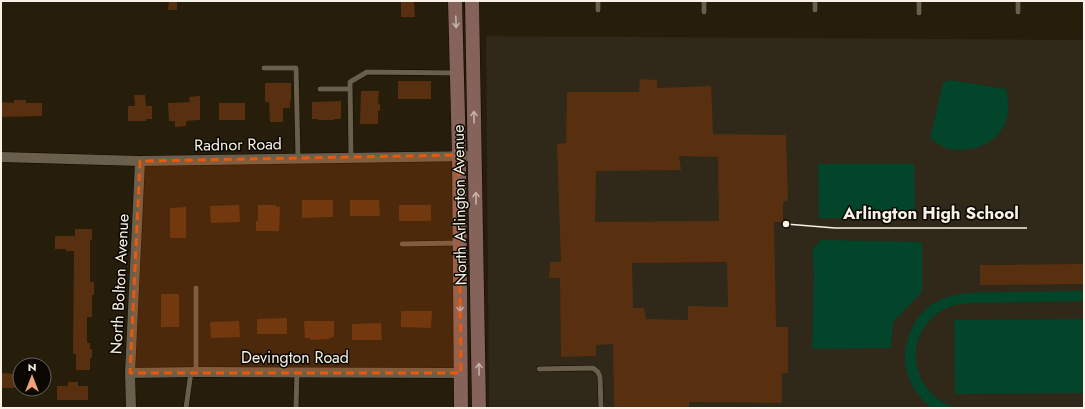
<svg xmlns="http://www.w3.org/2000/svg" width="1085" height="409" font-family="Jost,sans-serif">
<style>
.education{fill:#302818}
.green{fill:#02452a}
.building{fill:#58300f;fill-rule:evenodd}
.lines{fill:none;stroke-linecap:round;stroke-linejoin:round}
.service-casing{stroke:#0f0700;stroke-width:6}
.minor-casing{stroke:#0f0700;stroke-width:11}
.secondary-casing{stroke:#0f0700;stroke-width:15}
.service{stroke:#6a5f4b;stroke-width:5}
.minor{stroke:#6a5f4b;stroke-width:10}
.secondary{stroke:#85635a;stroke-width:14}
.oneway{stroke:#c4b2a7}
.marked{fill:#e8590c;fill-opacity:0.2;stroke:#e8590c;stroke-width:3;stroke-dasharray:8 5;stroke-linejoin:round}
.labels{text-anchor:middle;stroke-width:3;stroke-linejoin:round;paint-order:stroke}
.street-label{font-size:16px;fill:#f8f2e6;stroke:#0b0803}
.leader{fill:none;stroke:#f8f2e6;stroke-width:1.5}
.callout-dot{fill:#f8f2e6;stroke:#0b0803;stroke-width:1.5}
.callout-label{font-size:17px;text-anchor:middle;font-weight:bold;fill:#f8f2e6;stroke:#0b0803;stroke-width:3;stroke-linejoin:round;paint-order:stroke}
</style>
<rect width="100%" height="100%" fill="#261d0b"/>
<path class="education" d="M486,36L1084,40V408H489Z"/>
<path class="green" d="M950,80L1006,89C1008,99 1009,108 1007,117C1001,143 973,153 950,149C943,148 936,142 930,139L943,83Z
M818,164H914L915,218H819Z
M821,240L922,242V292L893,322L891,348L812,349L814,273L812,250Z
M1084,291V301L970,303C964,304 958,304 952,306C945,308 938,313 933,317C901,347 916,396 956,408H932C914,394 904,375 905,352C906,342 909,333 914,324C935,287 978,293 1014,292C1037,292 1061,291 1084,291Z
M1084,319V393L955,394L954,320Z"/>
<path class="building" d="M169,1H177V10H168Z
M401,1H414L415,17H401Z
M640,79L657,80V88L711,86L713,134L786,135L788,200L783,202V222H774L776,327H788V373H782V403L689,402V408H614L613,344L596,345V356L561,357L560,278H549L550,262H561L557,144L566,143L567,92H639ZM679,156L718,157L719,221L595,222L596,171L681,170ZM727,262L728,307L688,306V320L646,319L644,308H633L632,263Z
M398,81H431V99H398Z
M265,83H291V101H290V108H283V122H270L269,102H265Z
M361,91H379L378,103L380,104V111H378V124H360Z
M134,95H145L146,106H152V119H146V121H128V106H135Z
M200,96V120L186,121V126L175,127V121H169L168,103L190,102L189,97Z
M14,100H26V103H42V116L1,117V102L14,103Z
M341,101V119H334V120H318V119H312V102Z
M219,103H245V120H219Z
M302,200H333V217L302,218Z
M350,200H379L380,216H350Z
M239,205L240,222L211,223L210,206Z
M258,205H276V207H280L279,231H256V221H258Z
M399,205H431V221H399Z
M186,207V238H170V208Z
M75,229H92V240H90V282H94V295H92V317H87V343H90V349H92V358H90V370H76V354H73L74,251H66V249H55V236H75Z
M1084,264V284L980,285V265Z
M161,294H179V327H161Z
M401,311H432L431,328L401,327Z
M287,318V334H257V319Z
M239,321L240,337L211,338L210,322Z
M304,321H334V337L329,338V339L310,340V338H305Z
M381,323L382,340H352V324Z
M1,373L16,374L15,388H1Z
M68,382H78V386H88V400H57V386H68Z"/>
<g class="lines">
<defs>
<path id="service" d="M815,1V10
M598,10V1
M704,12V1
M1018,12V1
M919,13V1
M264,68H296L298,158
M320,89H350
M351,157L350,82L367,72L457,73
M402,244L459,243
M196,288V372
M539,369L593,368L598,372L600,377L601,408
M186,408L191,372
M296,408L297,372"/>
<path id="minor" d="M1,157L140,161L475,156
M130,373L196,372L461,373
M131,408L130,373L140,161"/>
<path id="secondary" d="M455,1L459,155L461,408
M472,1L479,408"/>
</defs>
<use href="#service" class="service-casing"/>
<use href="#minor" class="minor-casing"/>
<use href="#secondary" class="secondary-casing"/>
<use href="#service" class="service"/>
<use href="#minor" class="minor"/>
<use href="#secondary" class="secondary"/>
</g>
<defs><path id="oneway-shaft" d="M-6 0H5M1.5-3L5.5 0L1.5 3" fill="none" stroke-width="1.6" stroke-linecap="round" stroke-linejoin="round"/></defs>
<g class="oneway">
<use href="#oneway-shaft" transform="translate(456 22) rotate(88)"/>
<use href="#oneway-shaft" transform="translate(474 117) rotate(-91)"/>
<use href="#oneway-shaft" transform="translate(476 198) rotate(-91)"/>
<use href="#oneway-shaft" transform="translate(460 306) rotate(90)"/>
<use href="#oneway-shaft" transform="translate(479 369) rotate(-91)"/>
</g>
<path class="marked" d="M459,155L461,373H130L140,161Z"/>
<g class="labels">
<g class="street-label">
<text transform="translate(238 144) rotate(-1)" y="6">Radnor Road</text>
<text transform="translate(459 205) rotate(-91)" y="6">North Arlington Avenue</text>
<text transform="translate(119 284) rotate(-87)" y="6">North Bolton Avenue</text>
<text x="295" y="363">Devington Road</text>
</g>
</g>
<path class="leader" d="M786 224L835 228H1027"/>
<circle class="callout-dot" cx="786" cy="224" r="4"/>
<g class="callout-label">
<text x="931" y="219">Arlington High School</text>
</g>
<rect width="1085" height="409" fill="none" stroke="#f8f2e6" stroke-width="4"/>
<g transform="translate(32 377)"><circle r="19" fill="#0b0803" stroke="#6a665e"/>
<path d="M0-3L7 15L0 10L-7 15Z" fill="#efa377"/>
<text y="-6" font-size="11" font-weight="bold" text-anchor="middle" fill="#f8f2e6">N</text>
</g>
</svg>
